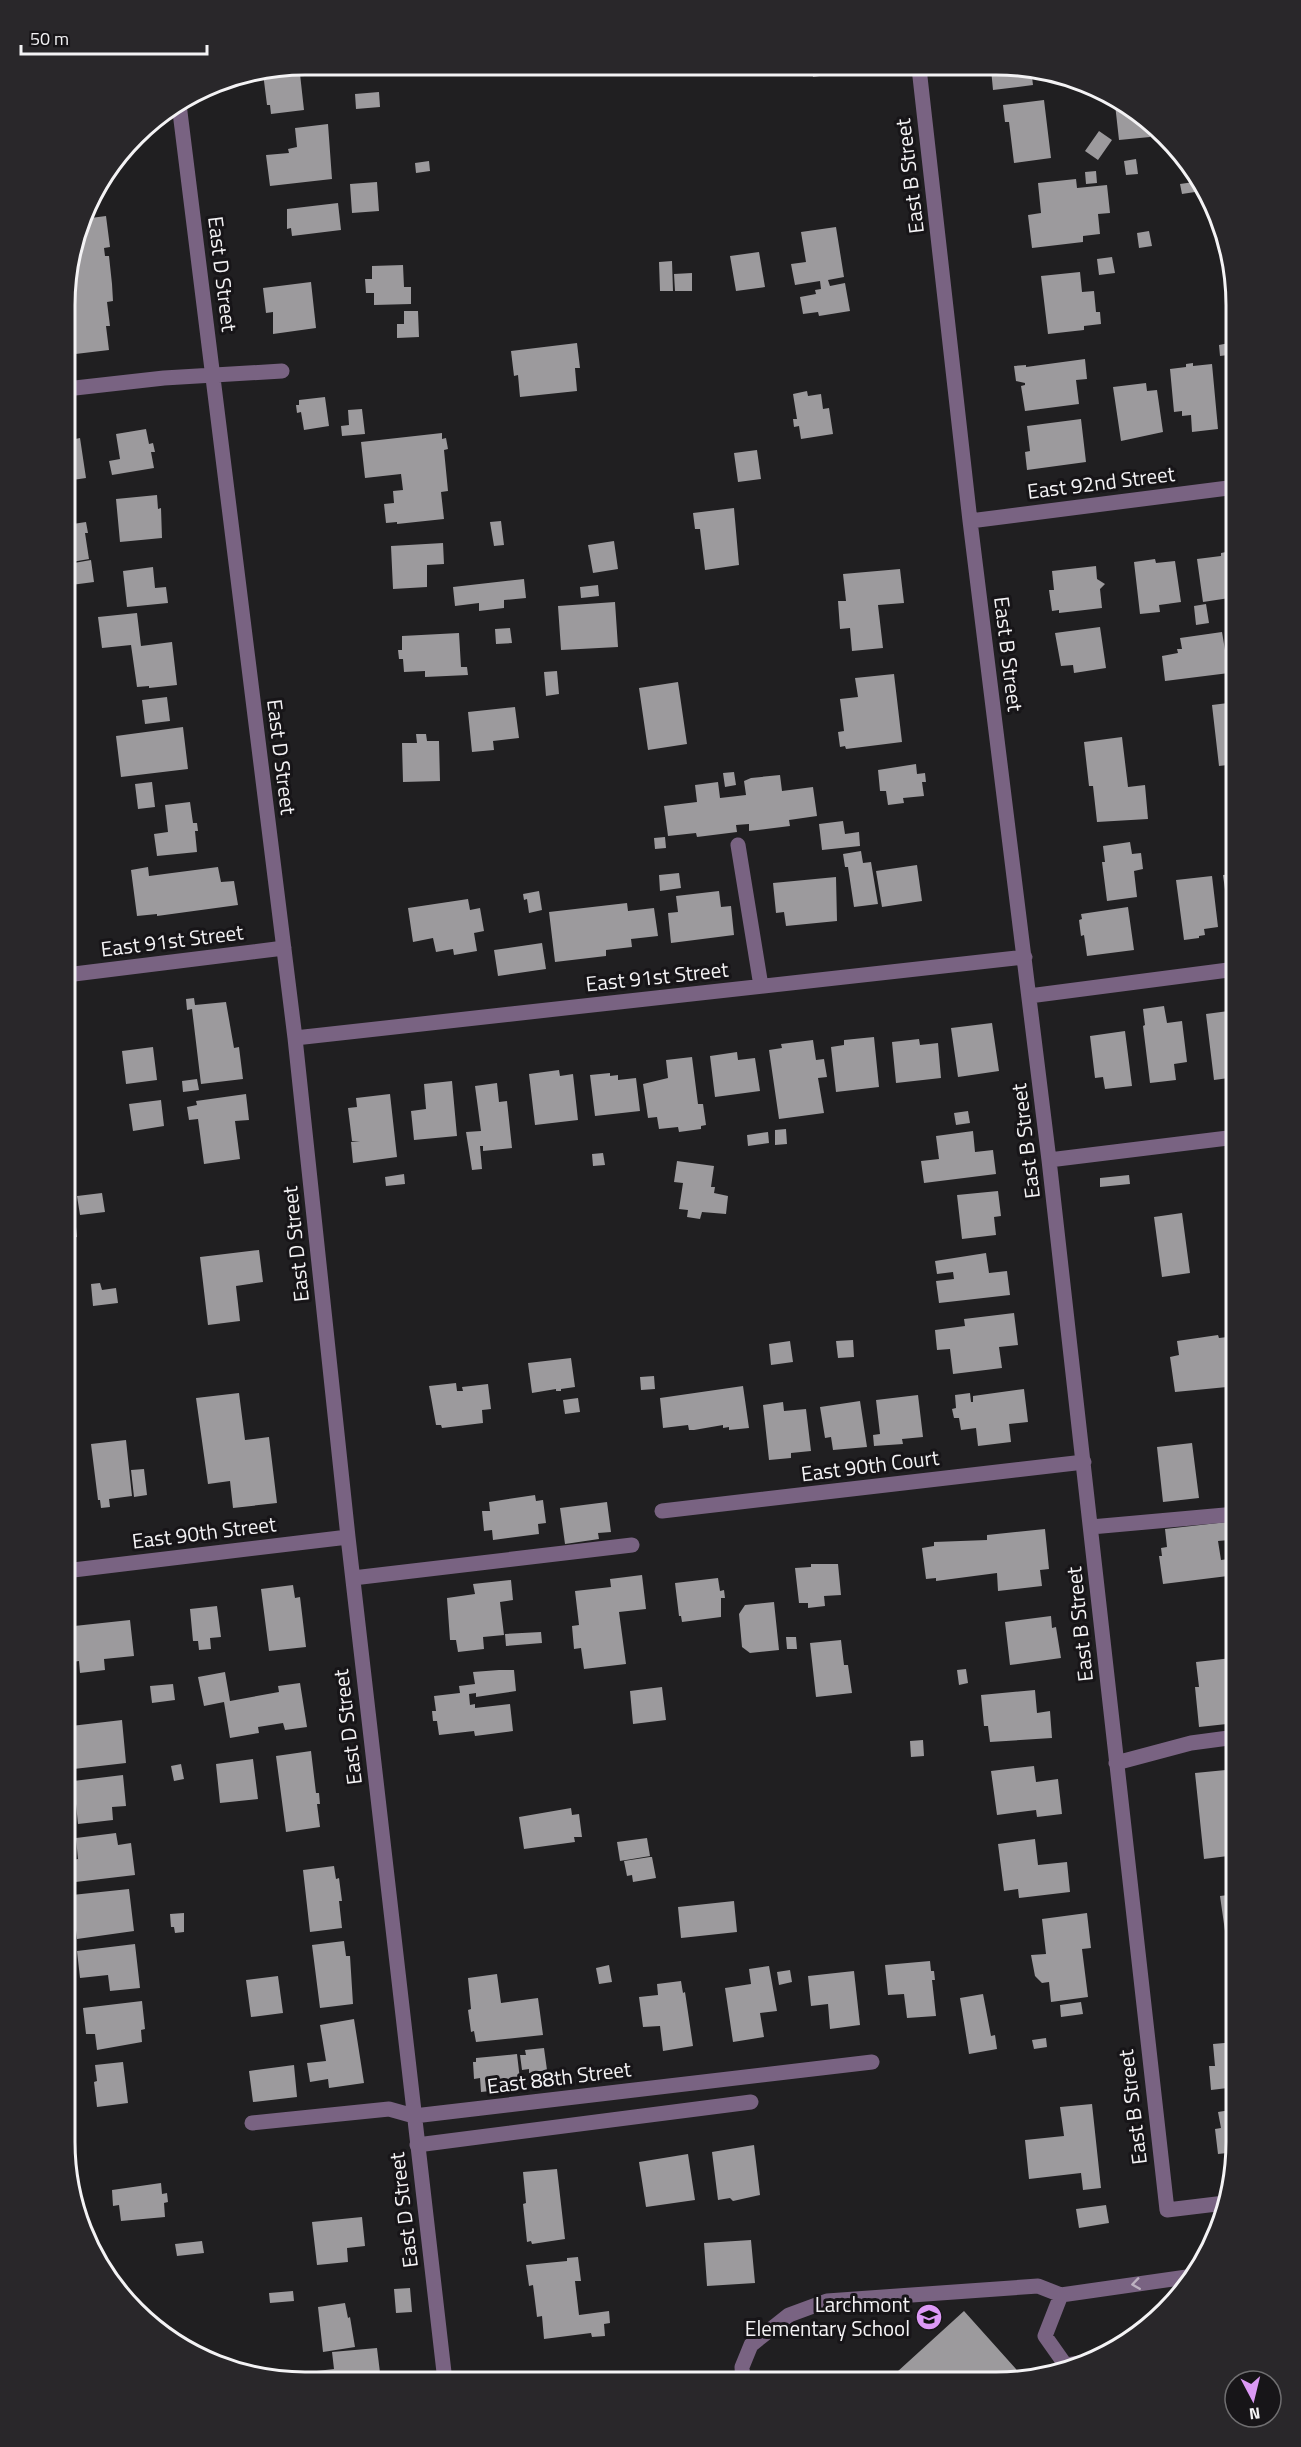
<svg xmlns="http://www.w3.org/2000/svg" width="1301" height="2447" font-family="'Titillium Web',sans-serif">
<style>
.building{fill:#9c9a9d}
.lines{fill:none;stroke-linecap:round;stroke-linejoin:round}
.minor{stroke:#796382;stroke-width:15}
.oneway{stroke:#bdb2c1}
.labels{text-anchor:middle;stroke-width:6;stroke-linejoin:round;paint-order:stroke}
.street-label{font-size:21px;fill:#f4f3f5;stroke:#171518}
.poi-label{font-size:21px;fill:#f4f3f5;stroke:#171518;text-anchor:end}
.rim{fill:none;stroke:#f4f3f5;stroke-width:3}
</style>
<rect width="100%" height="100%" fill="#201f21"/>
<path class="building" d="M298,67V69H302L303,74H300L304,110L271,114L270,105H267L263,73Z
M812,68H864V69L813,77Z
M991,69H1031L1033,85L993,90Z
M379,92L380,107L356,109L355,94Z
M1044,100L1051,158L1014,163L1009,122H1005L1003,105Z
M1122,103L1148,120L1150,137L1119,140L1115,104Z
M328,124L332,179L270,186L266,155L289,153L288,149L297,147L295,128Z
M1099,131L1112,140L1098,160L1085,151Z
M1136,159L1138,174L1126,175L1124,161Z
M429,161L430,171L416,173L415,163Z
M1096,171L1097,183L1086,184L1085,172Z
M1076,179L1077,188L1107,185L1110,213L1098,214L1100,234L1083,236V242L1032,248L1028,215L1041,213L1038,183Z
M377,182L379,211L352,213L350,184Z
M1194,182L1195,192L1182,194L1180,184Z
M338,203L341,230L292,236L291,228L287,229V209Z
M106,216L110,247L104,248L105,256H109L112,284L113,301L107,302L110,326H106L109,350L67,355L68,271L71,261H73L72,255L83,219Z
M836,227L844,277L828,280L830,286L845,283L850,311L819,316L818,312L803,314L800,297L816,294L815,290L821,289L820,281L795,285L791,264L806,262L801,232Z
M1149,231L1152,246L1139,248L1137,233Z
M759,252L765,287L736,291L730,256Z
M1112,257L1115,273L1099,275L1097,259Z
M672,261L673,291H660L659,262Z
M403,265L404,287H411V304L374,305V293H366L365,279H372V266Z
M1080,272L1082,292L1094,291L1096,312H1100L1101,324L1084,326V330L1048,334L1041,276Z
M692,273V291H675L674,274Z
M311,282L316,328L273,334V312L266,313L263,288Z
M404,311H418L419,337L397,338V324H404Z
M1234,342L1236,354L1220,356L1219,345Z
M577,343L580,368H575L577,391L520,397L518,375L514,376L511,351Z
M1085,359L1087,379L1076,380L1079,404L1025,411L1021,386L1025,385V383L1016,381L1014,366L1026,365V367Z
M1193,363V366L1212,364L1218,429L1192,432L1191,415L1182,416V411L1174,412L1170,369L1186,367V364Z
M1236,382V423H1233L1228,383Z
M1146,383L1147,391L1157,390L1163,432L1121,441L1113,387Z
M807,391L808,396L821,394L823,409L829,408L833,434L801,439L799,426L794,427L793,419H797L793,394Z
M325,397L329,426L304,430L301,412L297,413L296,405H299V400Z
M362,409L365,434L342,436L341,426L349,425L348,410Z
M1081,419L1086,462L1027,470L1025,452L1030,451L1027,426Z
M146,429L149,444L153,443L155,452H151L154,468L112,475L109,461L120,459L116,434Z
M442,433V439L446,438L448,449L444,450L448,491L441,492L444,519L397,524V522L386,523L384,504L394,503L393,491L403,490L401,474L365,478L361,442Z
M80,438L86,478L66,481V441Z
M757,450L761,479L738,482L734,453Z
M157,495L158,509L161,508L162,538L120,542L116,499Z
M734,508L739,565L705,570L700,529H695L693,513Z
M501,521L504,545L494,546L490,522Z
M86,522L88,533H85L89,559L66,563V525Z
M614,541L618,569L593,573L588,545Z
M443,543L444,564L427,565V587L393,589L391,546Z
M1236,550V597L1203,602L1197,559L1221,556V553Z
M1155,559L1156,563L1175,561L1181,602L1159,605L1160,612L1140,614L1134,562Z
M91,560L94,582L71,585V582L66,583V565L68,564Z
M1096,566L1097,579L1105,584L1100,589L1102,608L1059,613V610L1052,611L1049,590H1054L1052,571Z
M153,567L155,588L166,587L168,603L127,607L123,571Z
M900,569L904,603L878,605L883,648L852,651L850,628L840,629L838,601H846L843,574Z
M524,579L526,598L504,600V608L479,611V603L455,606L453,587Z
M598,585L599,596L581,598L580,587Z
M615,602L618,647L561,650L558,606Z
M1206,604L1209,623L1196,625L1194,606Z
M137,613L141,646L172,642L177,685L149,688V686L137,687L131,645L102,648L98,617Z
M1100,627L1106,668L1074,673L1073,665L1061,666L1055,633Z
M510,628L512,643L496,644L495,629Z
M1222,632L1225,650L1230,649L1231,656H1227L1229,673L1165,681L1162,656L1178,653L1177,649H1182L1180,638Z
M459,633L461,667H467L468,675L425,677V671L404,672L403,659H399L398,650H402V636Z
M557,671L559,694L546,696L544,672Z
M894,674L902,742L846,749L845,746L840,747L838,732L844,731L840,699L858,697L855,678Z
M678,682L687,744L648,750L639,688Z
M167,697L170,721L145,724L142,700Z
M1236,702V764L1219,766L1212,705Z
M515,707L519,738L493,741L494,750L472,752L468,712Z
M183,727L188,769L121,777L116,736Z
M416,734H426L427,741H439L440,781L403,782L402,743H417Z
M1122,737L1128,787L1145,785L1148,819L1097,822L1093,786H1089L1084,742Z
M916,764L917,774L925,773L926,782H922L924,796L903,798L904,803L888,805L886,791H880L878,770Z
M734,772L736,785L725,787L723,773Z
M780,775L782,791L813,787L817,816L789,820L790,826L749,831V824L736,825L737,832L697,837L696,833L668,836L664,806L697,802L695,785L718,782L720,798L746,795L744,781L751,778Z
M152,782L155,807L138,809L135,784Z
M190,802L193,823H197L198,831H195L197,852L157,856L154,834L168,832L165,805Z
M843,821L845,834L859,832L860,846L822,850L819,824Z
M665,837L666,848L655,849L654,838Z
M1130,842L1132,854L1141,853L1143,869L1134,871L1137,897L1107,901L1102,862H1105L1103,846Z
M861,851L863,863L871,862L878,904L854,907L848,867H845L843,854Z
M917,865L922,901L882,907L876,871Z
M148,867L149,876L218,867L221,882L234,881L238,905L157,916V914L137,916L131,870Z
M679,873L681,888L660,891L659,875Z
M1236,874V924L1230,925L1223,875Z
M1212,876L1218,927L1204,929L1205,935L1199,936V938L1184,940L1176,880Z
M836,877L837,921L786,926L784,912L776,913L773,883Z
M539,891L542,910L529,913L527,899L524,900L523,894Z
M719,891L721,907L731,906L734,935L671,943L668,913L678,912L676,896Z
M468,899L470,910L480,908L484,931L474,933L477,951L454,955L453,949L436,952L433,938L413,942L408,908Z
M627,903L628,911L654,908L658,936L631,939L632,947L606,950V956L555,962L549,912Z
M1128,907L1134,950L1087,956L1084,935L1081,936L1079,920L1082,919L1081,914Z
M542,943L546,969L498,976L494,950Z
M194,998L195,1005L226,1002L234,1048L239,1047L243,1079L201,1084L192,1009L187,1010L186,999Z
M1164,1006L1167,1023L1182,1021L1187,1062L1174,1064L1176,1080L1150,1083L1143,1026L1145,1025L1143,1009Z
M1236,1010V1077L1214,1080L1206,1014Z
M992,1023L999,1071L958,1077L951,1028Z
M1125,1031L1132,1086L1105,1089L1103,1077L1095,1078L1090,1036Z
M874,1037L879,1087L836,1092L831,1047L844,1045V1040Z
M919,1039L920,1045L938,1043L941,1078L896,1083L892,1042Z
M813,1040L816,1060L824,1059L827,1077L818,1078L824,1113L779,1119L769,1050L782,1048L781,1044Z
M153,1047L157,1080L126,1084L122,1051Z
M737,1052L738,1060L755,1058L760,1091L715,1097L710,1056Z
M692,1057L698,1104H703L706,1125L701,1126V1129L679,1132L678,1127L659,1129L657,1117L648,1118L643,1084L668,1078L666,1060Z
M559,1070L560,1076L573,1074L578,1120L535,1125L529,1074Z
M610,1073V1076L618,1075V1080L636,1078L640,1111L595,1116L590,1075Z
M197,1079L199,1090L183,1092L182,1081Z
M452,1081L457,1136L414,1140L411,1111L426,1109L424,1084Z
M497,1083L499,1102L507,1101L512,1148L483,1151V1146H480L482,1169L472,1170L466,1132L481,1131L475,1086Z
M246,1094L249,1120L235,1121L240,1159L204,1164L198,1119L189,1120L187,1107L197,1105L196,1101Z
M390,1094L397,1157L353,1163L351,1142L360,1141H352L348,1108L357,1107L356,1098Z
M161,1100L164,1126L133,1131L129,1104Z
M968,1111L970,1123L956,1125L954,1113Z
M786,1129L787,1144L775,1145V1130Z
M973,1131L975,1152L993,1150L996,1174L924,1183L921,1161L939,1159L936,1136Z
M768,1132L769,1143L748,1146L747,1135Z
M603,1153L605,1165L593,1166L592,1154Z
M677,1161L714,1166L711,1187H715L714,1193L728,1196L726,1214L702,1212L700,1219L687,1217L688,1210L679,1209L683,1183L674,1182Z
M404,1174L405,1184L386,1186L385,1177Z
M1129,1175L1130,1184L1100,1187V1178Z
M998,1191L1001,1216L994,1217L996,1235L962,1239L957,1195Z
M102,1193L105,1212L80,1215L77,1196Z
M73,1197L77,1237L65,1239L66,1198Z
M1182,1213L1190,1273L1162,1277L1154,1217Z
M259,1250L263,1282L236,1286L240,1321L208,1325L200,1257Z
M986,1253L989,1273L1007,1271L1010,1295L939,1303L936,1281L954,1279L953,1272L937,1274L935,1261Z
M100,1283L102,1290L116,1288L118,1303L93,1306L91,1284Z
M1014,1313L1018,1345L999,1347L1002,1368L953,1374L950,1349L937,1350L935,1330L965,1326L964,1319Z
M1218,1335L1219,1338L1236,1336V1382L1227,1383V1387L1175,1392L1170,1357L1179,1355L1177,1341Z
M853,1340L854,1357L838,1358L836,1341Z
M790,1341L793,1362L771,1365L769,1344Z
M571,1358L575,1387L561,1389V1391H556V1389L532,1393L528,1363Z
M654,1376L655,1389L641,1390L640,1377Z
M456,1383L457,1391H463L462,1387L488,1384L491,1409L482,1410L483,1423L442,1428L441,1425H436L429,1386Z
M743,1386L749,1428L729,1430V1427L723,1428V1425L694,1430H689L688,1425L663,1428L660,1398Z
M1024,1389L1028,1422L1009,1424L1011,1442L978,1446L976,1428L961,1430L959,1418H954L952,1409L956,1408L955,1395L970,1393L971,1402H973V1396Z
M239,1393L245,1440L269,1437L277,1503L233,1508L230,1481L208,1484L196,1398Z
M918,1395L923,1437L902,1439L903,1444L874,1446L873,1435L880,1434L876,1400Z
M578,1398L580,1412L565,1414L563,1400Z
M860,1401L867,1447L833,1450L831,1437L825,1438L820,1407Z
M783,1402L784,1411L806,1409L811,1451L791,1453V1458L769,1460L763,1405Z
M126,1440L132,1496L109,1499L110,1507L101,1508L100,1500H98L91,1444Z
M1192,1443L1199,1498L1163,1502L1157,1447Z
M144,1469L147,1495L134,1497L131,1470Z
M535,1495L536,1501L543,1500L546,1523L538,1524L539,1534L493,1540L492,1530L484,1531L482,1511H490L489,1502Z
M607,1502L611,1532L598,1533L599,1539L565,1544L560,1508Z
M1227,1522L1229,1540L1218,1541L1221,1560L1236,1558V1575L1163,1584L1159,1556H1162L1161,1548L1167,1547L1165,1529Z
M1045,1529L1049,1569L1040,1570L1042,1586L998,1591L997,1573L936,1581V1578L926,1579L922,1548L934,1546V1542L987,1540V1535Z
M811,1564H838L841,1595L824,1596L825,1606L808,1608V1603H799L795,1568L811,1567Z
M642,1575L646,1609L619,1612L626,1664L584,1669L581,1648L574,1649L572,1626L579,1625L575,1591L611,1587L610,1579Z
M718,1578L720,1591L724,1590L725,1598H721V1617L682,1622L681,1616H679L675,1583Z
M511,1580L513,1600L500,1602L504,1635L483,1637L484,1649L458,1652L456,1640H450L447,1598L475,1594L473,1584Z
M293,1585L295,1598L300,1597L306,1647L269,1651L261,1589Z
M774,1602L779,1650L750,1653L742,1647L739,1614L745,1605Z
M217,1606L221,1637L210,1638L211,1649L199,1650L198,1641H193L190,1609Z
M1051,1616L1052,1628L1056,1627L1061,1658L1010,1665L1005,1622Z
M130,1620L134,1656L104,1659L105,1670L80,1673L79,1661L65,1663V1627Z
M541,1632L542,1643L506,1646L505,1634Z
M786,1637H796L797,1649H787Z
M841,1640L844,1665H848L852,1693L816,1697L810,1643Z
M1232,1658L1236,1691V1723L1199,1727L1195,1687H1199L1196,1662Z
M966,1669L968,1683L959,1685L957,1670Z
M499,1670H514L516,1691L476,1697V1693L469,1694L470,1705L475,1704V1708L510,1704L513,1731L475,1736L474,1731L439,1735L437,1721H433L432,1711H436L434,1696L460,1693L459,1686L475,1684L473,1672Z
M225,1672L230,1701L279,1692L278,1686L300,1683L307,1727L285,1730L283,1723L258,1727L259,1733L230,1738L224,1702L204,1706L198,1677Z
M173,1684L175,1700L152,1703L150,1686Z
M662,1687L666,1720L633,1724L630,1691Z
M1035,1690L1037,1713L1050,1711L1052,1738L990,1742L988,1726H984L981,1695Z
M122,1720L126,1763L65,1770V1742L73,1741L71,1726Z
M923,1740L924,1756L911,1757L910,1741Z
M311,1751L316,1793H319L320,1804H317L320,1827L286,1832L276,1756Z
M253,1759L258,1799L220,1803L216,1764Z
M181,1764L184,1779L174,1781L171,1766Z
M1034,1766L1036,1782L1058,1779L1062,1814L1037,1817L1036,1810L997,1815L991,1771Z
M1236,1769V1796L1228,1797L1230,1813H1236V1855L1204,1859L1195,1773Z
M123,1775L126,1806L112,1807L113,1820L78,1824L76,1804L65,1805V1782Z
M571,1808L572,1815L579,1814L582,1837H574L575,1842L524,1849L519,1817Z
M116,1833L118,1845L131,1843L135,1875L67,1883L65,1861L78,1859L76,1838Z
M647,1838L650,1856L620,1861L617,1842Z
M1035,1839L1038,1865L1067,1862L1070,1892L1019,1898L1018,1889L1004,1891L998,1844Z
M650,1857H652L656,1878L633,1882L632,1875L627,1876L624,1861Z
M334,1866L336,1879L339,1878L342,1901H339L342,1928L310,1932L303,1870Z
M129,1889L134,1931L77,1939L72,1895Z
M1236,1894V1980H1232L1220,1896Z
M734,1901L737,1932L681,1938L678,1907Z
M184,1913V1932L175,1933L174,1927H171L170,1914Z
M1087,1913L1091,1948L1082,1949L1088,1997L1051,2002L1049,1982L1042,1983L1035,1976L1031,1955L1046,1954L1042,1919Z
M344,1941L346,1956H350L353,2004L320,2008L312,1945Z
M135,1944L140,1988L110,1991L108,1975L80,1978L77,1951Z
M930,1961L931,1971H934L935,1980H932L936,2016L907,2018L904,1994L888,1995L885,1965Z
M609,1965L612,1982L599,1984L596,1968Z
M769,1966L777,2011L760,2013L764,2037L733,2042L725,1988L751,1984L749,1969Z
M790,1970L792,1982L779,1985L777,1972Z
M854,1971L860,2025L830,2029L828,2004L811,2006L808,1976Z
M497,1974L501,2003L538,1998L543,2035L476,2042L474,2031L471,2032L468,2010L471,2009L468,1978Z
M278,1976L283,2013L251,2017L246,1980Z
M681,1981L683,1993L685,1992L693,2046L663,2051L660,2026L643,2027L639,1997L658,1995L657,1984Z
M983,1994L991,2036L995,2035L997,2049L969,2054L960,1998Z
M142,2001L145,2029L141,2030L142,2042L97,2050L95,2034H86L83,2008Z
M1081,2002L1083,2014L1061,2017L1060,2005Z
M354,2019L364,2083L329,2088L328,2079L310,2082L307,2063L326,2061L320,2025Z
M1046,2038L1047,2047L1034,2049L1032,2040Z
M1236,2042V2087L1211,2090L1209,2066H1215L1213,2044Z
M544,2048L547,2070L529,2073V2069L522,2070L520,2055H526L525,2050Z
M517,2054L521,2088L481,2092L480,2078L474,2079L473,2062H476V2058Z
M123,2062L128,2103L97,2107L94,2082L97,2081L95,2065Z
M294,2065L297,2097L253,2102L249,2071Z
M1092,2104L1101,2188L1083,2190L1081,2173L1029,2179L1025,2140L1064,2136L1060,2107Z
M1236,2109V2152L1218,2154L1215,2129L1221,2128L1218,2112Z
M754,2145L760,2195L733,2201L730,2198L718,2200L712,2152Z
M688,2154L695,2200L646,2207L639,2162Z
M557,2169L565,2239L532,2244L531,2241L527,2242L523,2204L526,2203L523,2172Z
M161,2183L162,2194L167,2193L168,2202L164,2203L165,2217L121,2221L119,2205L113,2206L112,2190Z
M1106,2205L1109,2223L1079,2228L1076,2209Z
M362,2217L365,2246L347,2248L348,2262L317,2265L312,2222Z
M751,2240L755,2283L707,2286L704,2243Z
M202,2241L204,2253L177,2256L175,2244Z
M578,2257L581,2281H575L579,2315L609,2311L610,2323L604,2324L605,2336L592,2337L591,2333L544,2339L542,2316L537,2317L533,2285L529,2286L526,2265L567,2261V2258Z
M410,2288L412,2312L396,2313L394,2289Z
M293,2291L294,2301L270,2303L269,2293Z
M345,2303L348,2318L350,2317L355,2347L323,2352L318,2307Z
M964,2311L1024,2378L996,2382H886Z
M377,2348L381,2381L309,2380L308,2372L334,2369L332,2352Z
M556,2371V2374L566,2373L567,2381H515V2375Z"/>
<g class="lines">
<path class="minor" d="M919,68L970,521L1049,1160L1167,2210L1225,2203
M179,104L295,1038L348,1537L445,2381
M66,389L164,378L282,371
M970,521L1236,487
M738,845L761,986
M66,975L284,948
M1029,996L1236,969
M295,1038L1025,957
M1049,1160L1236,1137
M662,1511L1084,1462
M1091,1527L1236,1514
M65,1571L348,1537
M353,1578L632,1545
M1116,1763L1191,1743L1236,1737
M252,2123L389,2109L414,2116L872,2062
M417,2145L751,2102
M1066,2365L1088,2362
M1069,2370L1045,2336L1061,2295L1194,2276
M743,2382L742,2367L751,2345L789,2315L827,2301L1038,2286L1061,2295"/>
</g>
<defs><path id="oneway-chevron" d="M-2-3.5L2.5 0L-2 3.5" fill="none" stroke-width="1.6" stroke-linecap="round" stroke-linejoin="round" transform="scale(1.5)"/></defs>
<use class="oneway" href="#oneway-chevron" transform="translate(1136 2284) rotate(172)"/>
<defs>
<symbol id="school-disc" viewBox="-11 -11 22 22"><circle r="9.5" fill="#dc99f5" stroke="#171518"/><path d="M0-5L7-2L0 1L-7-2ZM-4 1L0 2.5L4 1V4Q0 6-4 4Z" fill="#111"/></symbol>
</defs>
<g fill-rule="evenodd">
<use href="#school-disc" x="914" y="2302" width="30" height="30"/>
</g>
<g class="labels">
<g class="street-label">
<text transform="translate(910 176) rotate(-97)" y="7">East B Street</text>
<text transform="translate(222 274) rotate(83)" y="7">East D Street</text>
<text transform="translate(1101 483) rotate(-7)" y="7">East 92nd Street</text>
<text transform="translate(1008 654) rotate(83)" y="7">East B Street</text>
<text transform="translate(281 757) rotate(83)" y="7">East D Street</text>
<text transform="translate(172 941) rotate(-7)" y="7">East 91st Street</text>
<text transform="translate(657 977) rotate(-6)" y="7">East 91st Street</text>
<text transform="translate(1026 1141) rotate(-97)" y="7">East B Street</text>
<text transform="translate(296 1244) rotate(-96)" y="7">East D Street</text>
<text transform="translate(870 1466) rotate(-7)" y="7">East 90th Court</text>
<text transform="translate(204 1533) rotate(-7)" y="7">East 90th Street</text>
<text transform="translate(1080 1624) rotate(-96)" y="7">East B Street</text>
<text transform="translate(348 1727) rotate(-97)" y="7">East D Street</text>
<text transform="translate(559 2078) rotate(-7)" y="7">East 88th Street</text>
<text transform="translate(1133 2107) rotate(-97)" y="7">East B Street</text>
<text transform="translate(404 2210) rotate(-97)" y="7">East D Street</text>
</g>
<g class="poi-label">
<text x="910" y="2312">Larchmont<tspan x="910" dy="24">Elementary School</tspan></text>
</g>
</g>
<path d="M0 0H1301V2447H0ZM305 75H996A230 230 0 0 1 1226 305V2142A230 230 0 0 1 996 2372H305A230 230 0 0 1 75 2142V305A230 230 0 0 1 305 75Z" fill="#29272a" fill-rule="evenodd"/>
<path class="rim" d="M305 75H996A230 230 0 0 1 1226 305V2142A230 230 0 0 1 996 2372H305A230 230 0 0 1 75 2142V305A230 230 0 0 1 305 75Z"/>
<g transform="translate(1253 2399) rotate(173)"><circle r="28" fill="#171518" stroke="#6f6e70" stroke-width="1.5"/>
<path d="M0-4.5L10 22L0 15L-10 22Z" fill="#dc99f5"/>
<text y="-9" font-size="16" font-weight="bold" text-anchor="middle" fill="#f4f3f5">N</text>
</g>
<path d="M21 45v9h186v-9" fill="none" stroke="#f4f3f5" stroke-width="3"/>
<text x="30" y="45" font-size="18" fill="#f4f3f5" stroke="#171518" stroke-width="4.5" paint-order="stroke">50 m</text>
</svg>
